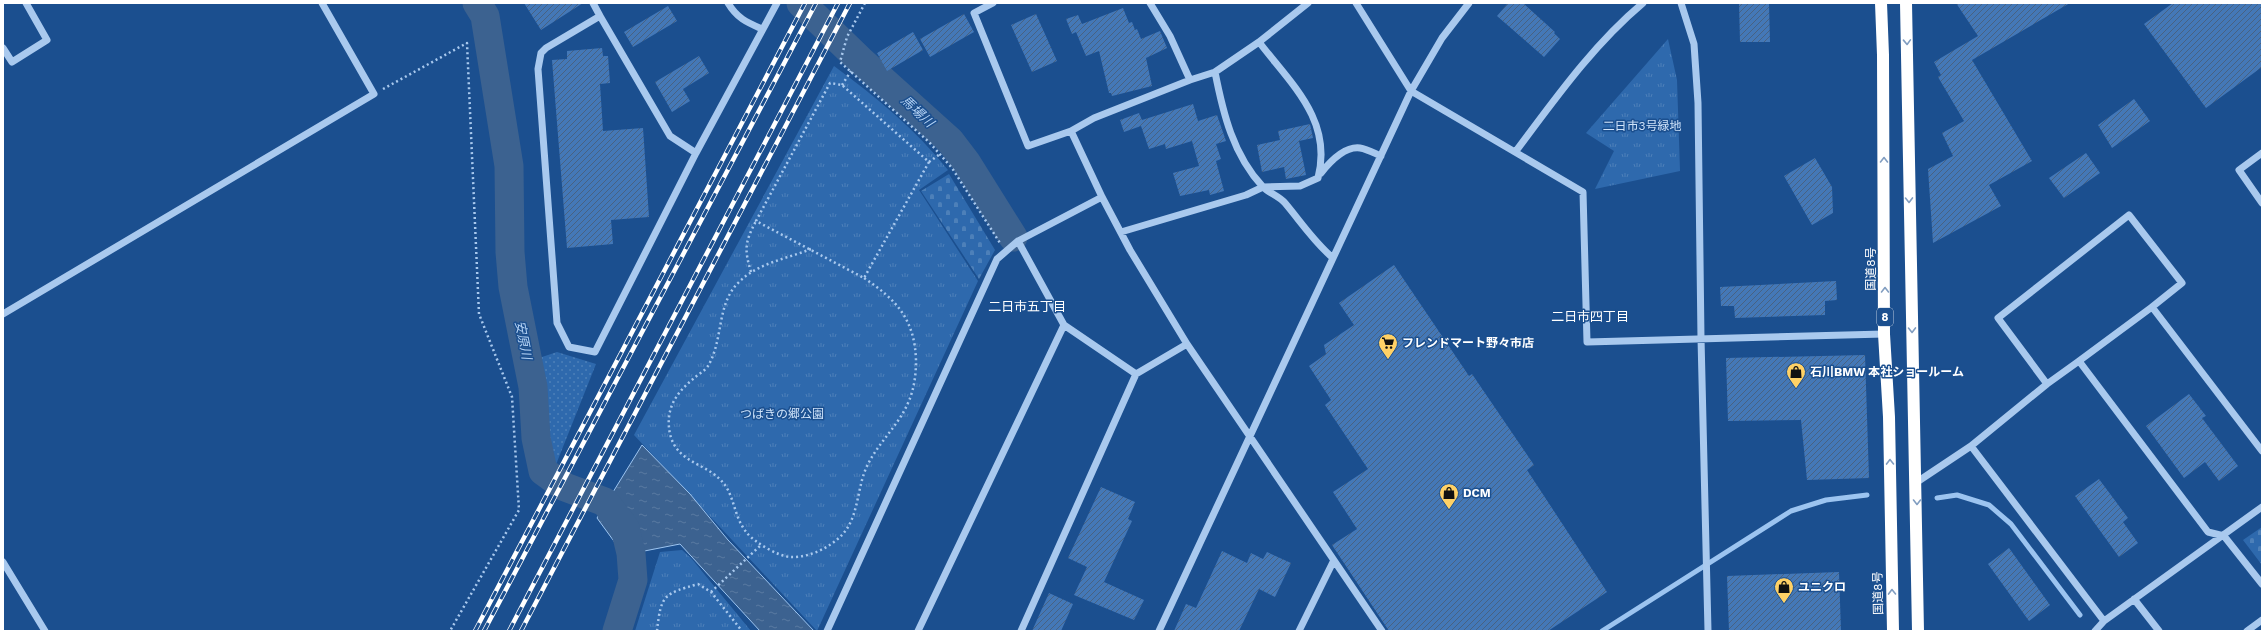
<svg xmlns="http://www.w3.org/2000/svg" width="2265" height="634" font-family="'Work Sans','Noto Sans JP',sans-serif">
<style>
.grass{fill:url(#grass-dots)}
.cemetery{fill:url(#cemetery-stones)}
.park{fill:url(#park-tufts)}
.water{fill:url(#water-ripples);stroke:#9cc4f0}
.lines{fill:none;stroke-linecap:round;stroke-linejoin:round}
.stream{stroke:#9cc4f0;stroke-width:5}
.river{stroke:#3c6290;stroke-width:29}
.building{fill:url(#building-hatch)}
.path{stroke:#a9c9ee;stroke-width:2.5;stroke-dasharray:2 3;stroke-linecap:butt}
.minor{stroke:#a9c9ee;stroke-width:7}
.highway{stroke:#fff;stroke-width:12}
.rail-casing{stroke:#fff;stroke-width:4.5}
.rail{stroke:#1b4f8f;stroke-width:3;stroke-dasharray:9;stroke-linecap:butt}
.oneway{stroke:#829ec1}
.labels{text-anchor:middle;stroke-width:3;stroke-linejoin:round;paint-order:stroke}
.shield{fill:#1b4f8f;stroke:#bbcadd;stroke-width:1}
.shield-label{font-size:11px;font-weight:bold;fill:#fff}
.park-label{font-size:12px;fill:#cfe3fa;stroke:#1b4f8f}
.street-label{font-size:12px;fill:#fff;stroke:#1b4f8f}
.poi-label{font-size:12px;font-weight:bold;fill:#fff;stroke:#1b4f8f;text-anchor:start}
.water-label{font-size:13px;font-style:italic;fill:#b5d3f5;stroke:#1b4f8f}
.neighbourhood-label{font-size:13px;fill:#fff;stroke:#1b4f8f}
</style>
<defs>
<pattern id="grass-dots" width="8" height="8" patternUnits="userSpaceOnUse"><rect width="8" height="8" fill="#2e69ad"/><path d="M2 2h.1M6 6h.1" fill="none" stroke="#4d80b9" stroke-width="1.8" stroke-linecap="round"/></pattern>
<pattern id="cemetery-stones" width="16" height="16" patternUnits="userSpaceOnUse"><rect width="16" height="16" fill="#2e69ad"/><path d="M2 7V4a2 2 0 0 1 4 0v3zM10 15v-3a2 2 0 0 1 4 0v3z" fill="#4d80b9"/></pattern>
<pattern id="park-tufts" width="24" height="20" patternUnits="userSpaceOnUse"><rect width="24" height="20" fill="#2e69ad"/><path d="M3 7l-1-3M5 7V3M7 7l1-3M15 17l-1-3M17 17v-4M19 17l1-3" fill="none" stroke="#4d80b9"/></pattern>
<pattern id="water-ripples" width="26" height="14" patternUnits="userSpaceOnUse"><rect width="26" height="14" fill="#3c6290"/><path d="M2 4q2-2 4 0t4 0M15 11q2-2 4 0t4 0" fill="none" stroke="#597aa1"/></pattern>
<pattern id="building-hatch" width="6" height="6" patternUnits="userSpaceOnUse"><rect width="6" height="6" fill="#4478b7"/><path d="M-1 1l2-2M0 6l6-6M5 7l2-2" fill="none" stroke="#486282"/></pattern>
</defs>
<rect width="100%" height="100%" fill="#1b4f8f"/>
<path class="grass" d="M557,352L596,364L555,467L546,451L543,392L536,359Z"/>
<path class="cemetery" d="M949,174L995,250L979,279L921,191Z
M2262,527V565L2243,540Z"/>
<path class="park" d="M1668,39L1677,80L1680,171L1595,189L1614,151L1586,133Z
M834,66C876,97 915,129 948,170L919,190L978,281L817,631L634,435Z
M682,550L691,558L751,631H635L660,552Z"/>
<path class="water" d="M642,445L690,494L728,540L814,631H760L680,544L624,555L597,518Z"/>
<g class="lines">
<path class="stream" d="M1937,498L1957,495L1989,505L2011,524L2080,615
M1602,631L1791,511L1826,500L1867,495"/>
<path class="river" d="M477,3L485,16L509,166L510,252L513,287L533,387L536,438L543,471L565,487L605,502L625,528L631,553L633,580L617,631
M801,3L860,60L950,141L966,162L1013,237"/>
</g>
<path class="building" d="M524,3H583L541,30Z
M1508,3H1523L1555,32L1554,33L1560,39L1544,57L1497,16Z
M1739,3H1769L1770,42H1740Z
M1956,3H2070L1972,60L2032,161L1989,185L2001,206L1933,243L1928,169L1953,156L1942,133L1964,121L1938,77L1941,75L1934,62L1978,36Z
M2173,3H2262V67L2206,108L2144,24Z
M668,6L677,21L633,47L624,32Z
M1123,8L1129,23L1132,22L1135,30L1137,29L1141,39L1160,31L1167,48L1146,58L1152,86L1112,96L1111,93H1109L1099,51L1086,56L1076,32L1072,34L1066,19L1078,15L1082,24Z
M964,14L974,32L930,57L920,39Z
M1036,14L1057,61L1032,72L1011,25Z
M913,32L923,50L887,71L877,53Z
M602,48L603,56H608L610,83L600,84L603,131L643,128L649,217L611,220L613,244L567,248L552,60L567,59V51Z
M699,56L709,73L683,89L690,101L672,112L655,82Z
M2134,99L2150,121L2112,148L2098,125Z
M1193,104L1198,121L1217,115L1226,141L1216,144L1221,159L1216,161L1224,191L1210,195L1209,190L1180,196L1173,173L1199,166L1192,141L1166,149L1165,144L1149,149L1141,126L1124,132L1120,120L1139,113L1142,120Z
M1310,124L1313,138L1299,141L1306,175L1286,179L1284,167L1262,172L1257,145L1280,140L1278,131Z
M2086,153L2100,173L2064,198L2049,178Z
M1815,158L1832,187L1833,213L1812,225L1784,176Z
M1394,265L1469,376L1472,374L1534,465L1527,470L1607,592L1548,631H1389L1332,545L1357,529L1333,492L1368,469L1325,405L1331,400L1309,366L1326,354L1324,345L1354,325L1339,303Z
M1836,281L1837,300L1825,301V315L1735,318L1734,306H1721L1720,287Z
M1865,355L1869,478L1807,480L1801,420L1728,421L1726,358Z
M2189,394L2206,416L2202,418L2238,466L2219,481L2205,462L2184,478L2146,426Z
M2099,479L2128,518L2123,522L2138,543L2119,557L2075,496Z
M1101,487L1135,502L1128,519L1132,521L1104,582L1144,600L1134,620L1074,595L1087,567L1068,558Z
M2009,548L2050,605L2029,621L1988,564Z
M1222,551L1247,563L1251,553L1263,559L1267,552L1291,563L1275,597L1259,589L1239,631H1174L1186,604L1196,608Z
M1839,572L1841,631H1729L1727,576Z
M1049,593L1073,604L1061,631H1032Z"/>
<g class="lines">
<path class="path" d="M865,3L847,37L840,62L929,142L952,168L1000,243
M842,85L851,71
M383,89L467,43L479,314L512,397L519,510L450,631
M929,162L864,278L756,221L830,83L842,85L929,162L940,154
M811,249C786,259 758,263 739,282C716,304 724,339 708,366C705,371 697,375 693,379C675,394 665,410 670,434C678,467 713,462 728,490C735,504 736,520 747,533C754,542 779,557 791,557C811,558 838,544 848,527C859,508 858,485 867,466C878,443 898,426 908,403C914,390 916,375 916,361C915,320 897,300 864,278
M751,272C744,249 745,242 756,221
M711,592L761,545
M657,631C661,594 664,594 698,584L711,592L742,631"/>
<path class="minor" d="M593,3L600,16L546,48L541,53L538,69L557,323L569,347L595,352L696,153L777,3
M728,3C737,18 746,22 762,29
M993,3L974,13L1028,146L1071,131
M1150,3L1170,36L1190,80
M1308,3L1259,42L1215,72L1190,80L1094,118L1071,131L1102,197L1130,250L1187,344L1382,631
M1356,3L1411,91L1583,192L1587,342L1884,334
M1681,3L1694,44L1698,103L1701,338L1708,631
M600,16L670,136L696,153
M3,48L12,62L47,40L26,3
M1215,72C1223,113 1233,155 1263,187C1269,193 1279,196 1285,203C1301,222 1314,242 1333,258
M1516,151C1555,99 1593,45 1643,3
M2262,153L2239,170L2262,203
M1321,173C1329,163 1345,146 1360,148C1367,149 1374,153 1381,156
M1121,232L1246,195L1263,187L1300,186L1318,178C1333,120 1291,84 1259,42
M3,314L374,94L322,3
M1136,374L1187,344
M2047,384L1998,318L2129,215L2182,283L2152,307
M1971,446L2047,384L2079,361
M2262,451L2152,307L2079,361L2208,532L2224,536L2262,584
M1917,482L1971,446L2104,621
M3,562L45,631
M2134,599L2159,631
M827,631L997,259L1018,241
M918,631L1064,325
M1021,631L1136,374L1064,325L1018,241L1102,197
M1159,631L1411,91L1442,38L1469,3
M1299,631L1333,562
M2095,631L2104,621L2262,507
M2247,631L2262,620"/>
<path class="highway" d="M1881,3L1883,55L1884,334L1889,417L1893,631
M1906,3L1918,631"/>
<defs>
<path id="rail" d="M475,631L805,3
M484,631L816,3
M509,631L838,3
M521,631L850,3"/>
</defs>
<use href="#rail" class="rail-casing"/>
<use href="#rail" class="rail"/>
</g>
<defs><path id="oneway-chevron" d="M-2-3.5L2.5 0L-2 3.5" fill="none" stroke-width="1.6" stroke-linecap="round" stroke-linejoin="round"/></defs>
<g class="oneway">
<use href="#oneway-chevron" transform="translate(1907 42) rotate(88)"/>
<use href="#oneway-chevron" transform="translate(1884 160) rotate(-90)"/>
<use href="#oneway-chevron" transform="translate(1909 200) rotate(89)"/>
<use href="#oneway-chevron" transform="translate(1885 290) rotate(-90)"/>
<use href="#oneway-chevron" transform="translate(1912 330) rotate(89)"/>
<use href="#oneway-chevron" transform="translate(1890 462) rotate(-91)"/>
<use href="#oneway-chevron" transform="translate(1917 502) rotate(90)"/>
<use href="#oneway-chevron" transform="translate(1892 592) rotate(-91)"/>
</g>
<defs>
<symbol id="supermarket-pin" viewBox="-11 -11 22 30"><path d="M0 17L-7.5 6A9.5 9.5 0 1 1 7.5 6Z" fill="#ffd166" stroke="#1b4f8f"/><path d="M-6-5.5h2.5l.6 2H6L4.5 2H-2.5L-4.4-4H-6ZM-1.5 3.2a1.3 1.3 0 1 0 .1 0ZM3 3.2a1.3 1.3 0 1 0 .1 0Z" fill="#111"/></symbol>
<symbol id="shop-pin" viewBox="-11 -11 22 30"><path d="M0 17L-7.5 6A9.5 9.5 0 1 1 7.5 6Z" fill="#ffd166" stroke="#1b4f8f"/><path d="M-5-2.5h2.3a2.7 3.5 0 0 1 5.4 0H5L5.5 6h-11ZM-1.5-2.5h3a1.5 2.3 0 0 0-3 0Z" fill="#111"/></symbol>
</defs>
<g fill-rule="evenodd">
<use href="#supermarket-pin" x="1377" y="332" width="22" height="30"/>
<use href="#shop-pin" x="1785" y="361" width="22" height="30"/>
<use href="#shop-pin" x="1438" y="482" width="22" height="30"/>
<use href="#shop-pin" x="1773" y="576" width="22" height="30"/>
</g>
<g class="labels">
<rect class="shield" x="1877" y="308" width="16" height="18" rx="3"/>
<g class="shield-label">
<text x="1885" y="321">8</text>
</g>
<g class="park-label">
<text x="1642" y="130">二日市3号緑地</text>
<text x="782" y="418">つばきの郷公園</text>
</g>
<g class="street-label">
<text transform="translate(1871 269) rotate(-90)" y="4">国道8号</text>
<text transform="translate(1878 593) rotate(-91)" y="4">国道8号</text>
</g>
<g class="poi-label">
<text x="1402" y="347">フレンドマート野々市店</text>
<text x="1810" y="376">石川BMW 本社ショールーム</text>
<text x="1463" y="497">DCM</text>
<text x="1798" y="591">ユニクロ</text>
</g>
<g class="water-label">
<text transform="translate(918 111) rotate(43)" y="5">馬場川</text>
<text transform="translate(524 340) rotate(79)" y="5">安原川</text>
</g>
<g class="neighbourhood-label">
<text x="1027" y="311">二日市五丁目</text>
<text x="1590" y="321">二日市四丁目</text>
</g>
</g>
<rect width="2265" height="634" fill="none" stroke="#ffffff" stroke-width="8"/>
</svg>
